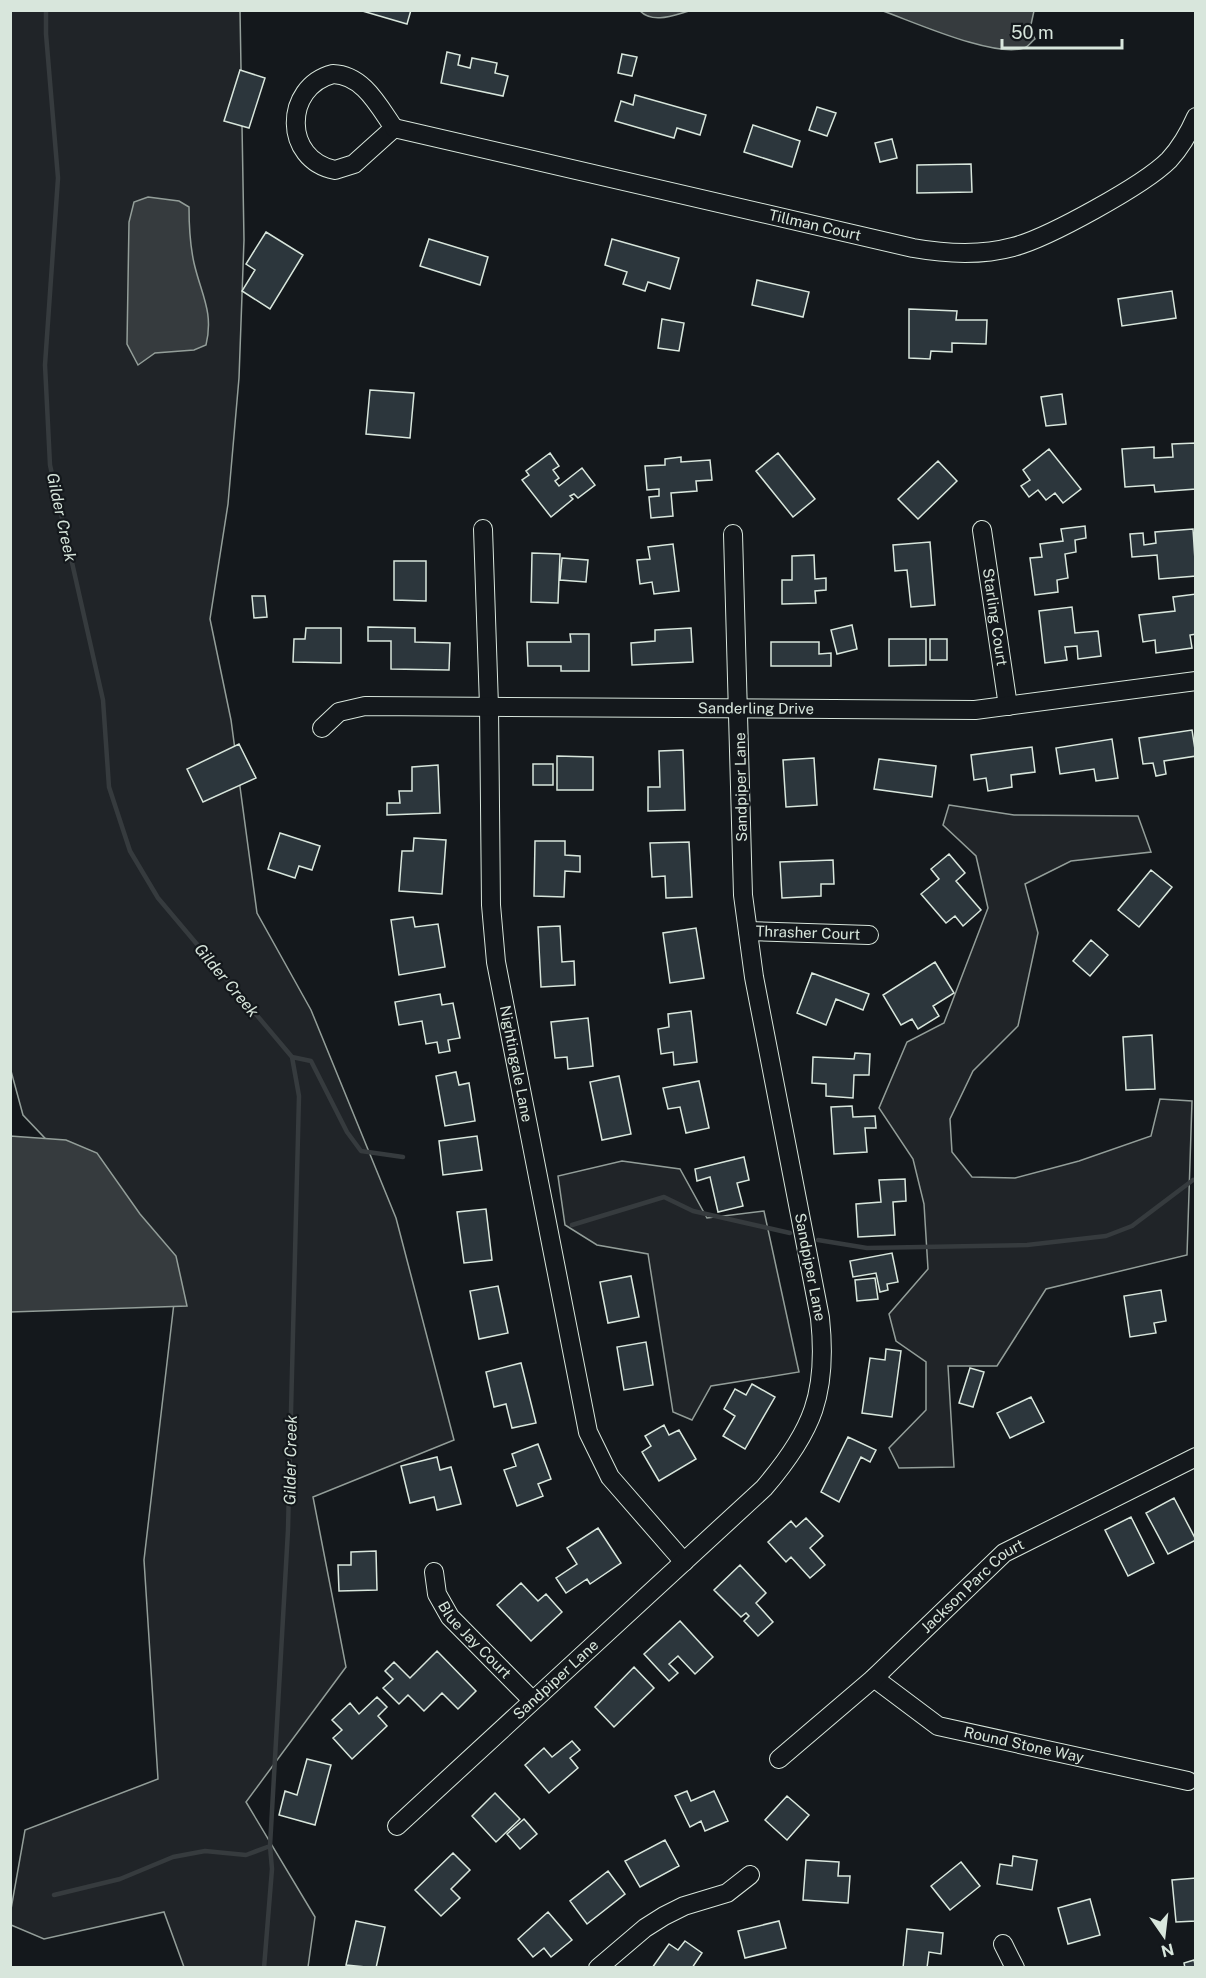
<svg xmlns="http://www.w3.org/2000/svg" width="1206" height="1978" font-family="'Public Sans',sans-serif">
<style>
.green{fill:#202428;stroke:#939e99;stroke-width:1.5}
.water{fill:#363b3e;stroke:#939e99;stroke-width:1.5}
.lines{fill:none;stroke-linecap:round;stroke-linejoin:round}
.stream{stroke:#363b3e;stroke-width:4.5}
.building{fill:#2c363c;stroke:#d8e6dc;stroke-width:1.5}
.minor-casing{stroke:#d8e6dc;stroke-width:20}
.minor{stroke:#14181c;stroke-width:18}
.labels{text-anchor:middle;stroke-width:4.5;stroke-linejoin:round;paint-order:stroke}
.street-label{font-size:15px;fill:#d8e6dc;stroke:#14181c}
.water-label{font-size:16px;font-style:italic;fill:#d8e6dc;stroke:#14181c}
</style>
<rect width="100%" height="100%" fill="#14181c"/>
<path class="green" d="M11,11H240L244,240L239,378L228,504L210,619L231,720L257,913L311,1010L396,1218L454,1440L313,1497L346,1667L246,1802L315,1917L308,1967H184L164,1912L44,1939L11,1925V1909L25,1830L158,1779L144,1560L177,1277L23,1115L11,1071Z
M949,805L1014,815L1138,816L1151,852L1071,861L1025,884L1038,933L1018,1026L973,1071L950,1119L952,1152L972,1177L1015,1178L1079,1161L1151,1136L1160,1099L1192,1101L1187,1255L1046,1289L997,1366H948L954,1467L899,1468L889,1448L926,1410V1362L896,1341L889,1314L928,1269L924,1204L913,1159L879,1108L907,1042L944,1023L988,908L976,856L943,825Z
M622,1161L680,1169L707,1218L764,1211L799,1372L711,1386L692,1420L673,1412L648,1254L597,1245L565,1225L558,1176Z"/>
<path class="water" d="M640,11H689C674,15 653,24 640,11Z
M883,11H1034L1030,29L1035,39C1032,41 1028,47 1024,48C994,58 914,22 883,11Z
M148,197L179,201L189,207C189,226 190,245 194,263C201,294 214,312 206,345L194,350L155,353L138,365L127,344L129,222L134,202Z
M10,1136L66,1140L97,1153L140,1214L176,1256L187,1306L11,1312Z"/>
<g class="lines">
<path class="stream" d="M46,10V34L58,178L45,365L50,465L103,700L109,787L130,851L158,898L292,1057L299,1096L288,1530L270,1846L272,1869L264,1968
M292,1057L311,1061L347,1132L361,1151L403,1157
M572,1225L664,1197L693,1211L790,1233
M818,1240L867,1248L1027,1245L1106,1236L1132,1226L1193,1180
M54,1895L120,1879L173,1857L205,1851L246,1855L270,1846"/>
</g>
<path class="building" d="M359,10H411L407,24Z
M447,52L460,55L458,65L470,68L472,58L497,63L495,73L508,76L503,96L441,83Z
M622,54L637,57L632,76L618,73Z
M240,70L265,78L249,128L224,121Z
M635,95L706,115L700,135L677,128L674,138L615,121L621,101L633,105Z
M817,107L836,113L827,136L809,130Z
M753,125L800,141L792,167L744,152Z
M892,139L897,158L880,162L875,143Z
M971,164L972,192L917,193V165Z
M266,232L303,255L270,309L242,291L255,270L246,264Z
M429,239L488,257L480,285L420,266Z
M612,239L679,258L670,289L648,282L645,291L623,284L627,272L605,265Z
M757,280L809,292L803,317L752,305Z
M1172,291L1176,318L1122,326L1118,299Z
M909,309L957,311L956,320H987L986,344L952,343V352L931,351L930,359L909,358Z
M662,319L684,323L679,351L658,348Z
M370,390L414,393L410,438L366,434Z
M1062,394L1066,424L1046,426L1041,397Z
M1196,443V489L1155,492L1154,485L1125,487L1122,449L1154,447V458L1173,457L1172,444Z
M1049,449L1081,489L1063,503L1055,493L1046,500L1038,490L1029,497L1021,486L1030,480L1023,470Z
M550,453L559,466L553,470L559,478L555,481L559,486L582,468L595,485L578,498L574,494L570,496L573,499L551,517L522,480L529,475L526,471Z
M778,453L815,499L793,517L756,471Z
M681,457V462L710,460L712,480L696,481L697,491L671,493L673,516L651,518L649,497L659,496V489L647,490L645,466L665,465V459Z
M938,461L957,481L918,519L898,499Z
M1085,526L1086,538L1075,540L1076,552L1065,554L1068,578L1057,580L1058,592L1035,595L1030,558L1042,557L1040,544L1063,541L1061,529Z
M1193,529L1196,576L1159,579L1157,555L1132,557L1130,534L1143,533L1144,545L1156,543L1155,532Z
M930,542L935,605L911,607L907,570L895,571L893,545Z
M673,544L679,591L654,594L652,582L640,584L637,560L650,559L648,547Z
M532,553L560,554L558,603L531,602Z
M814,555L815,579L826,578V590L815,591L816,603L782,604V580H792V556Z
M562,558L588,560L586,582L560,580Z
M394,561H426V601L394,600Z
M1196,594V634L1190,635L1192,648L1156,653L1155,640L1143,642L1139,615L1175,611L1173,597Z
M252,596H265L267,617L254,618Z
M1072,607L1075,633L1098,631L1101,656L1078,659L1077,646L1065,647L1067,660L1045,663L1039,611Z
M852,625L857,649L837,654L831,630Z
M368,627L415,628V642L450,643L449,670L391,669V641H368Z
M306,628H341V663L293,662L294,639H305Z
M691,628L693,662L632,665L631,643L655,641V630Z
M570,634H589V671H561V666H528L527,642H571Z
M889,639H926V665L889,666Z
M930,639H947V660H930Z
M771,642H819V654L831,653V666H771Z
M1192,730L1196,756L1164,761L1166,774L1156,776L1153,763L1143,764L1139,738Z
M1112,739L1118,778L1096,781L1094,769L1060,774L1056,748Z
M239,744L256,778L203,802L187,769Z
M1032,747L1035,772L1011,775L1012,787L988,791L986,778L974,780L971,755Z
M683,750L685,810L648,811V787H660L659,751Z
M557,756L593,757V790H557Z
M814,758L817,805L786,807L783,760Z
M879,759L936,766L932,797L874,789Z
M533,764H553V785H533Z
M438,765L440,813L387,815V803H400L399,791H412V767Z
M280,833L320,846L312,870L299,866L295,878L268,869Z
M414,838L446,840L442,894L399,891L402,851H413Z
M535,841H565V855L580,856V872L565,871L564,897L534,896Z
M689,842L692,897L666,898L665,876L652,877L650,843Z
M949,854L965,873L956,881L981,910L963,926L955,916L946,923L921,894L939,879L931,869Z
M833,860L834,884H821V896L782,898L780,862Z
M1151,870L1172,887L1139,927L1118,910Z
M413,917L415,927L438,924L445,967L399,975L391,920Z
M560,926L562,962L574,961L575,985L541,987L538,927Z
M696,928L704,978L670,983L663,933Z
M1091,940L1108,955L1090,976L1073,961Z
M935,962L954,993L933,1006L939,1016L918,1029L912,1019L901,1025L883,995Z
M812,973L869,994L863,1010L836,999L826,1025L797,1013Z
M440,994L442,1005L453,1003L460,1038L448,1040L450,1051L439,1053L437,1042L426,1044L422,1021L399,1025L395,1002Z
M691,1011L697,1062L674,1065L673,1052L661,1054L658,1029L669,1027L668,1014Z
M588,1018L593,1066L568,1069L567,1057L555,1058L551,1022Z
M1152,1035L1155,1089L1126,1090L1123,1037Z
M855,1053L870,1054L869,1075H854L853,1098L826,1096V1084L812,1083L813,1057L854,1059Z
M456,1072L459,1085L469,1083L475,1121L445,1126L436,1076Z
M619,1076L631,1134L602,1140L590,1082Z
M699,1081L709,1128L686,1133L680,1107L668,1109L663,1088Z
M852,1106L853,1117L875,1116L876,1128H865L867,1152L834,1154L831,1107Z
M477,1136L482,1170L443,1175L439,1141Z
M744,1157L749,1180L737,1183L743,1206L718,1212L710,1177L697,1181L695,1169Z
M905,1179L906,1201L893,1202L895,1235L858,1237L856,1204L881,1202L879,1180Z
M486,1209L492,1260L464,1263L457,1212Z
M892,1253L898,1282L887,1284L888,1290L880,1292L876,1273L853,1277L850,1261Z
M631,1276L639,1317L608,1323L600,1282Z
M875,1278L878,1299L857,1301L855,1280Z
M498,1286L508,1333L479,1339L470,1291Z
M1161,1290L1166,1321L1154,1323L1156,1333L1130,1337L1124,1296Z
M646,1342L653,1385L624,1390L617,1347Z
M886,1349L901,1351L892,1417L862,1413L870,1358L885,1360Z
M521,1363L536,1423L512,1428L506,1404L494,1407L486,1372Z
M970,1368L984,1372L973,1407L959,1403Z
M752,1384L775,1397L745,1449L723,1436L735,1416L724,1409L735,1389L746,1395Z
M1031,1397L1044,1422L1010,1438L997,1413Z
M664,1425L669,1435L679,1430L696,1459L659,1481L642,1452L651,1446L645,1436Z
M848,1437L876,1450L870,1462L861,1457L839,1502L821,1492Z
M538,1444L551,1479L538,1484L543,1496L517,1506L504,1470L516,1466L512,1454Z
M437,1457L440,1470L451,1467L461,1504L437,1510L434,1497L410,1503L401,1466Z
M1174,1498L1196,1540L1168,1554L1146,1513Z
M1131,1517L1154,1563L1128,1576L1105,1530Z
M806,1518L823,1536L810,1548L825,1565L810,1578L791,1557L786,1562L768,1542L791,1521L796,1527Z
M598,1528L621,1563L590,1584L587,1579L566,1593L556,1578L577,1564L567,1548Z
M376,1551L377,1590L339,1591L338,1565H351V1552Z
M740,1565L766,1593L756,1603L773,1622L758,1636L744,1621L749,1616L746,1613L741,1617L714,1590Z
M521,1583L538,1601L546,1594L562,1612L531,1641L497,1605Z
M680,1621L713,1657L695,1674L678,1656L669,1664L678,1673L669,1681L644,1654Z
M437,1651L476,1691L458,1709L442,1693L424,1711L408,1695L399,1704L383,1688L393,1679L385,1671L394,1662L410,1678Z
M634,1667L654,1688L614,1727L595,1707Z
M377,1697L387,1707L378,1716L387,1726L352,1759L333,1738L342,1730L332,1720L350,1703L359,1714Z
M572,1741L580,1750L570,1758L578,1768L549,1793L525,1765L544,1748L552,1757Z
M307,1759L331,1765L315,1825L279,1815L285,1791L297,1795Z
M687,1791L691,1801L714,1791L728,1821L705,1831L701,1821L690,1827L675,1796Z
M495,1793L520,1819L496,1842L472,1816Z
M787,1796L809,1815L787,1840L765,1820Z
M524,1819L537,1834L520,1849L507,1834Z
M665,1840L679,1866L640,1887L625,1861Z
M453,1853L470,1870L451,1889L460,1898L441,1916L415,1890Z
M1013,1856L1037,1860L1032,1890L997,1884L1000,1864L1012,1866Z
M806,1860L839,1862L838,1876H850L848,1903L803,1900Z
M961,1862L980,1886L950,1910L931,1886Z
M608,1871L625,1894L587,1924L570,1901Z
M1196,1878V1921L1176,1922L1172,1880Z
M1090,1899L1100,1935L1068,1944L1058,1908Z
M548,1912L572,1940L551,1957L544,1948L533,1957L518,1939Z
M356,1921L385,1927L376,1968L346,1965Z
M779,1921L786,1948L745,1958L738,1931Z
M907,1929L943,1933L941,1954L929,1952L927,1968H903Z
M685,1941L702,1953L692,1968H652L669,1944L678,1950Z
M1194,1960L1196,1968H1185L1184,1963Z"/>
<g class="lines">
<defs>
<g id="minor">
<path d="M333,74C363,75 378,105 394,128L354,164L335,170C283,160 283,87 333,74Z"/>
<path id="s1" d="M394,128L913,248C947,254 980,256 1013,247C1048,238 1144,185 1169,160C1181,147 1189,133 1196,117"/>
<path id="s2" d="M483,529L489,706L491,905L496,962L588,1432L610,1477L684,1562"/>
<path id="s3" d="M982,530L1008,706"/>
<path id="s4" d="M322,728L339,712L365,706L975,710L1196,681"/>
<path id="s5" d="M748,931L869,935"/>
<path id="s6" d="M434,1572L437,1594L450,1617L532,1700"/>
<path id="s7" d="M874,1678L938,1726L1188,1781"/>
<path id="s8" d="M779,1759L874,1678L1004,1553L1196,1457"/>
<path id="s9" d="M397,1826L764,1488C813,1431 828,1393 820,1318L754,977L743,895L733,534"/>
<path d="M1003,1944L1015,1968"/>
<path d="M598,1968L645,1928L664,1916L684,1906L727,1893L750,1875"/>
</g>
</defs>
<use href="#minor" class="minor-casing"/>
<use href="#minor" class="minor"/>
</g>
<g class="labels">
<g class="street-label">
<text dy="5" stroke="none"><textPath href="#s1" startOffset="432">Tillman Court</textPath></text>
<text dy="5" stroke="none"><textPath href="#s3" startOffset="88">Starling Court</textPath></text>
<text dy="5" stroke="none"><textPath href="#s4" startOffset="441">Sanderling Drive</textPath></text>
<text transform="translate(741 787) rotate(-91)" y="5">Sandpiper Lane</text>
<text dy="5" stroke="none"><textPath href="#s5" startOffset="60">Thrasher Court</textPath></text>
<text dy="5" stroke="none"><textPath href="#s2" startOffset="537">Nightingale Lane</textPath></text>
<text transform="translate(810 1267) rotate(79)" y="5">Sandpiper Lane</text>
<text dy="5" stroke="none"><textPath href="#s8" startOffset="260">Jackson Parc Court</textPath></text>
<text dy="5" stroke="none"><textPath href="#s6" startOffset="82">Blue Jay Court</textPath></text>
<text dy="5" stroke="none"><textPath href="#s9" startOffset="216">Sandpiper Lane</textPath></text>
<text dy="5" stroke="none"><textPath href="#s7" startOffset="168">Round Stone Way</textPath></text>
</g>
<g class="water-label">
<text transform="translate(62 517) rotate(78)" y="6">Gilder Creek</text>
<text transform="translate(227 980) rotate(50)" y="6">Gilder Creek</text>
<text transform="translate(290 1460) rotate(-89)" y="6">Gilder Creek</text>
</g>
</g>
<rect width="1206" height="1978" fill="none" stroke="#d8e6dc" stroke-width="24"/>
<g transform="translate(1164 1936) rotate(166)" stroke="#14181c" stroke-width="4.5" paint-order="stroke">
<path d="M0-4.5L10 22L0 15L-10 22Z" fill="#d8e6dc"/>
<text y="-9" font-size="16" font-weight="bold" text-anchor="middle" fill="#d8e6dc">N</text>
</g>
<path d="M1002 39v9h120v-9" fill="none" stroke="#d8e6dc" stroke-width="3"/>
<text x="1011" y="39" font-size="18" fill="#d8e6dc" stroke="#14181c" stroke-width="4.5" paint-order="stroke">50 m</text>
</svg>
